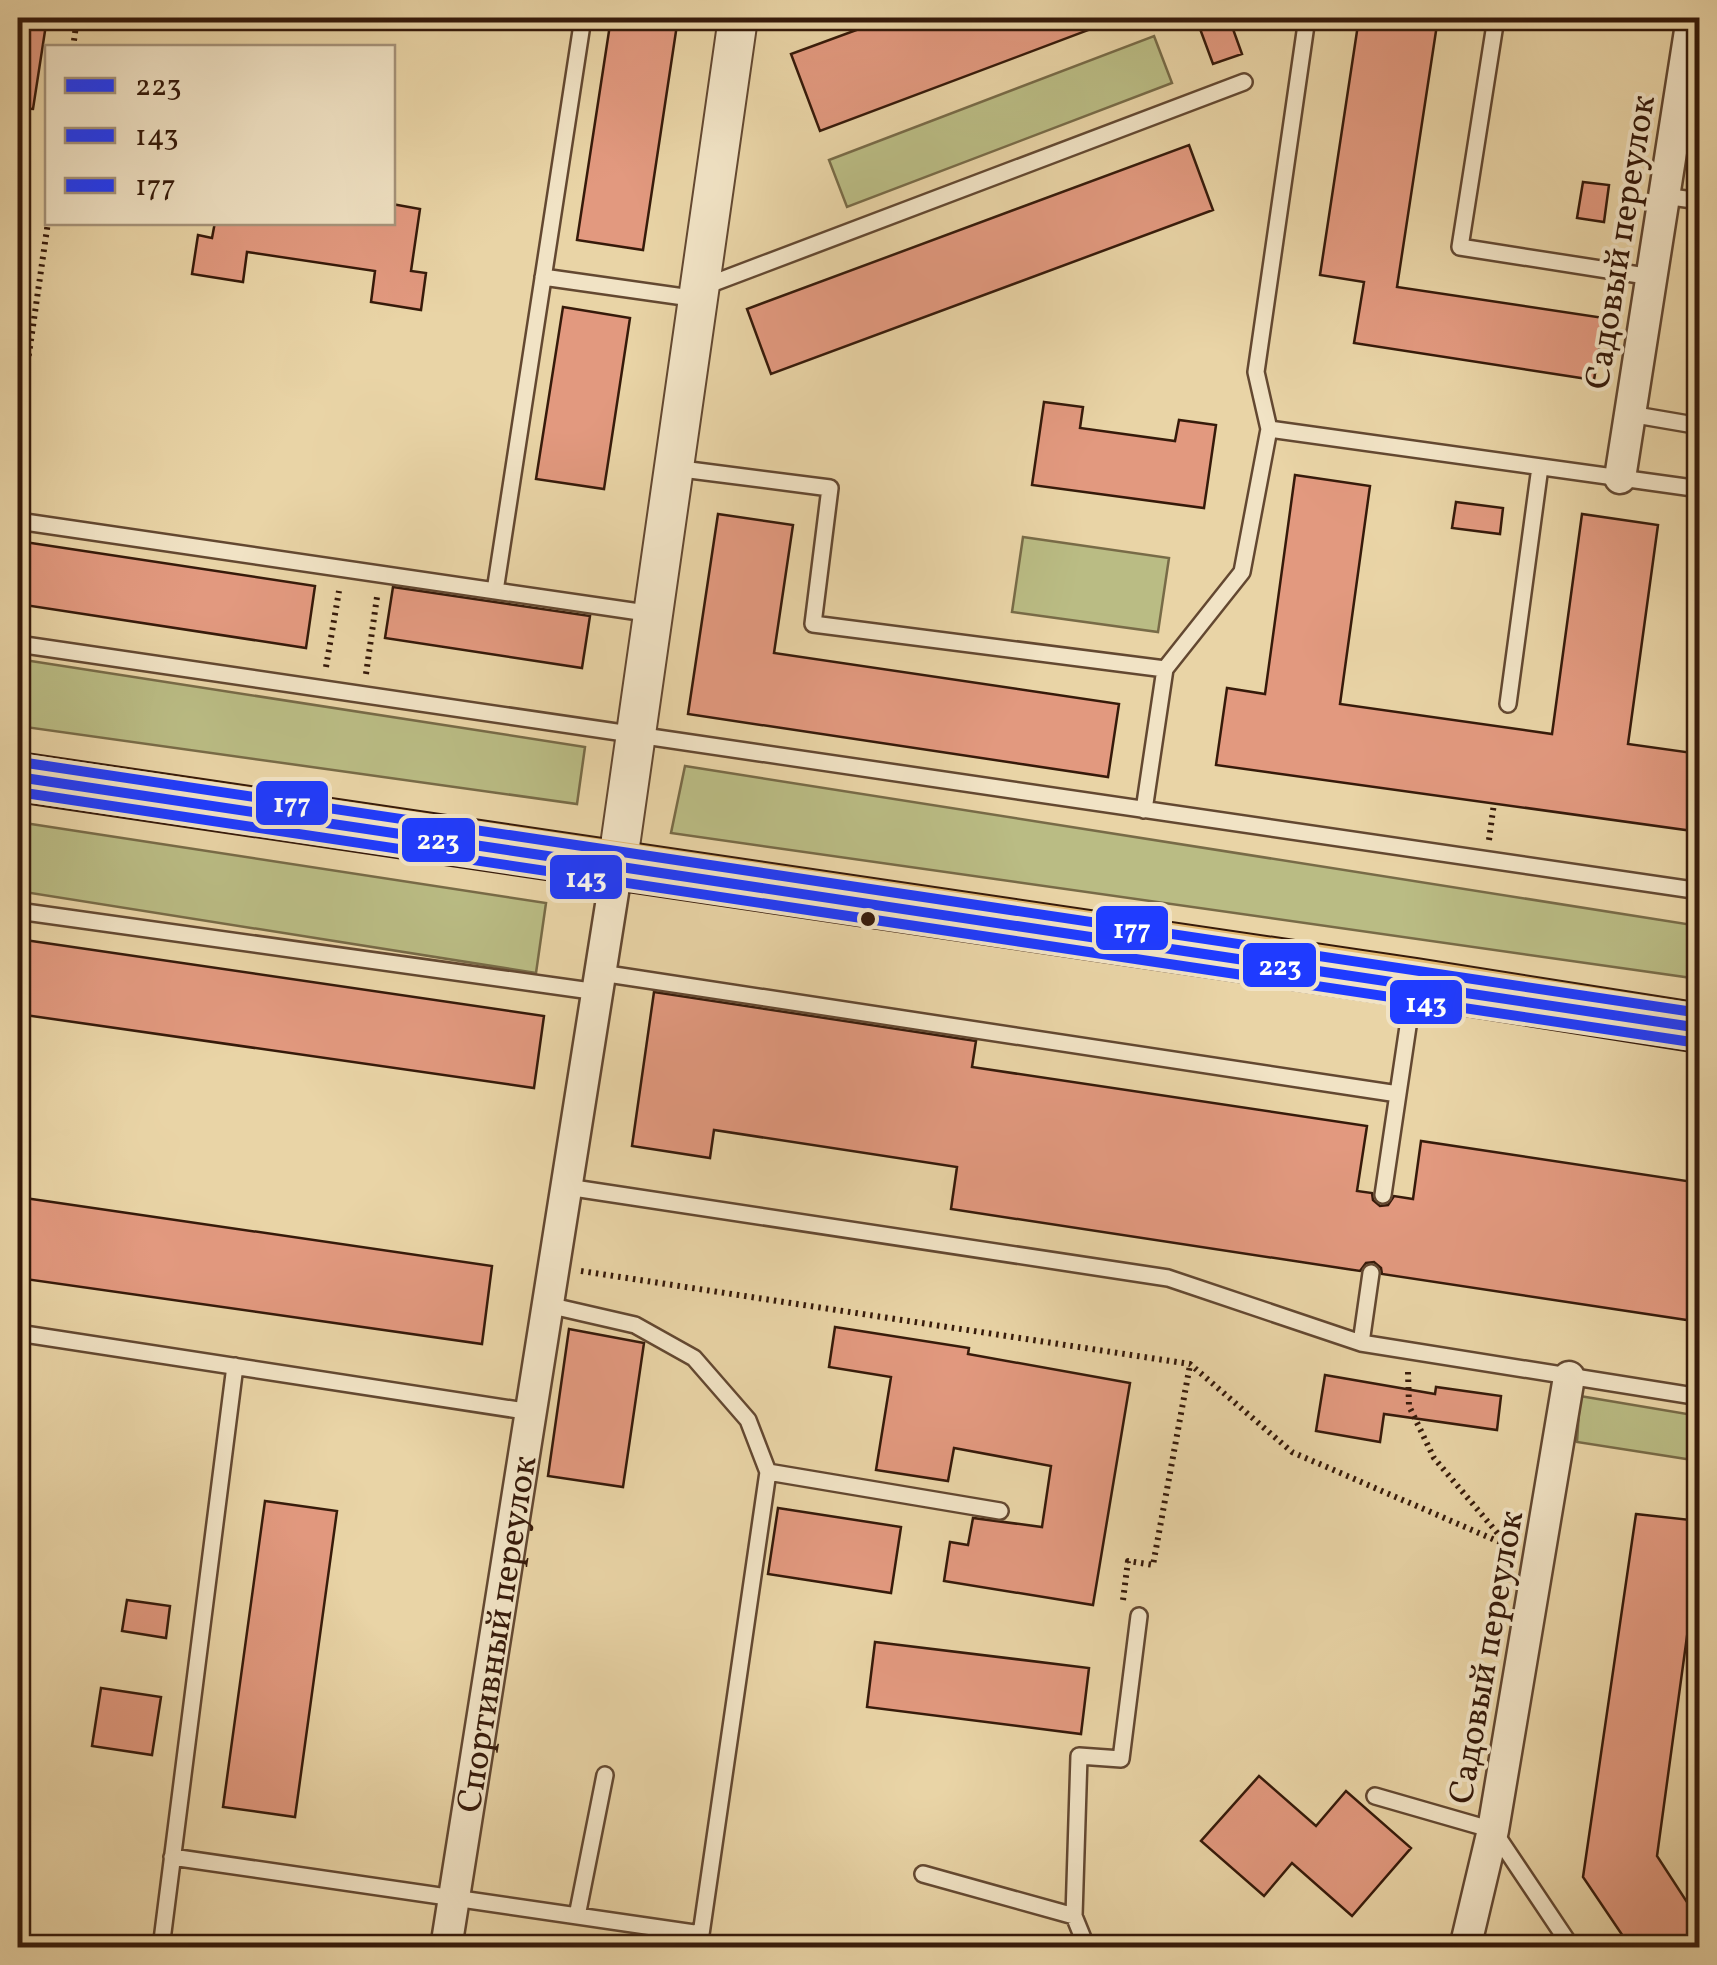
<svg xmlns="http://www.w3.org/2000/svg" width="1717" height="1965" font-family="Vollkorn,serif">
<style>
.green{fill:#babc84;stroke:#786b47;stroke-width:2.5}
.building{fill:#e2997f;stroke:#361a0a;stroke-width:2.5}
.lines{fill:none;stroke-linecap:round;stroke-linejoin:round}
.service-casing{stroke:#634831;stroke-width:20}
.minor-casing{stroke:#634831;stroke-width:35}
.tertiary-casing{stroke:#634831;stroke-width:42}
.primary-casing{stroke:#361a0a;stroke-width:52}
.path{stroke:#361a0a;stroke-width:6;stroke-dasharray:2.5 5;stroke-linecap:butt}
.service{stroke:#f1e3c5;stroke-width:15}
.minor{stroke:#f1e3c5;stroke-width:30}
.tertiary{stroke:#f1e3c5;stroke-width:38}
.primary{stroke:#e4ba73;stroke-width:48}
.bus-1-casing{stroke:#f1e3c5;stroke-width:18}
.bus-2-casing{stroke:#f1e3c5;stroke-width:18}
.bus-3-casing{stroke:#f1e3c5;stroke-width:18}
.bus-1{stroke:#1f3bff;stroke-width:10}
.bus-2{stroke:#1f3bff;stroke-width:10}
.bus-3{stroke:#1f3bff;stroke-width:10}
.bus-dot{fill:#361a0a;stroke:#f1e3c5;stroke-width:4}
.labels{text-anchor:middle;stroke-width:8;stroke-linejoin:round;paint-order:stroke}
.street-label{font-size:35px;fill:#361a0a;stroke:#f1e3c5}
.line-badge{stroke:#f1e3c5;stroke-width:4}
.badge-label{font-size:28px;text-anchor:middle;font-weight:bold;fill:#fff}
</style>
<rect width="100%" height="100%" fill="#e9d4a6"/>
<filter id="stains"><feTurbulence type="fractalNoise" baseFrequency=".002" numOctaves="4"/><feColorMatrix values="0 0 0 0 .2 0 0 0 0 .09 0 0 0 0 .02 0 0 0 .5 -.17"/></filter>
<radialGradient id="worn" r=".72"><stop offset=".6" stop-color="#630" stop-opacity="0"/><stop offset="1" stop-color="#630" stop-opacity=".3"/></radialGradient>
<path class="green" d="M1154,36L1172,83L847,207L829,160Z
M1023,537L1169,558L1158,632L1012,612Z
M18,659L585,747L577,804L18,726Z
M685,766L1699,926V979L671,833Z
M18,822L546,903L536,973L18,891Z
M1580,1396L1699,1416V1461L1577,1442Z"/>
<path class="building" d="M18,18H47L33,109L18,108Z
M611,18H678L643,250L577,240Z
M889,18H1115V20L820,131L791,54Z
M1196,18H1229L1242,54L1213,64Z
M1359,18H1438L1397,287L1604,318L1594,380L1354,343L1364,282L1320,275Z
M1189,145L1213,210L771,374L747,309Z
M1583,182L1609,185L1604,222L1577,218Z
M392,204L420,209L411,271L426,273L421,310L371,302L375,271L247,252L243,282L192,274L198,235L212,238L215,222H392Z
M563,307L630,318L604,489L536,479Z
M1044,402L1083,407L1080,428L1175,441L1179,420L1216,425L1204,508L1032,485Z
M1295,475L1370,486L1340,704L1552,734L1582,514L1658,525L1628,744L1700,754V832L1216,765L1227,688L1265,694Z
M1456,502L1503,508L1500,534L1452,528Z
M718,514L793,525L774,653L1119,704L1108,777L688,714Z
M18,541L315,586L306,648L18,604Z
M393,587L590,616L582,668L385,638Z
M18,939L544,1016L534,1088L18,1014Z
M654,992L976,1041L972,1067L1367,1126L1357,1191L1372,1193L1373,1200L1380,1206L1388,1205L1394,1196L1413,1199L1421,1141L1700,1183V1322L1382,1274L1381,1268L1374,1262L1366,1263L1360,1271L951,1209L957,1167L714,1130L710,1158L632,1146Z
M18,1197L492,1266L482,1344L18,1278Z
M835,1327L969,1348L968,1354L1130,1383L1093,1605L944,1581L950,1542L968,1545L973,1518L1042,1527L1051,1466L954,1448L948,1481L876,1470L891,1377L829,1367Z
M569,1329L644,1343L623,1487L548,1476Z
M1325,1375L1435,1394L1436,1387L1501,1396L1497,1430L1384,1414L1380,1442L1316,1431Z
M265,1501L337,1511L295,1817L223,1807Z
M778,1508L901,1527L891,1593L768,1574Z
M1636,1514L1700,1521V1541L1657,1856L1700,1922V1948H1631L1583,1877Z
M127,1600L170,1606L166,1638L122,1631Z
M875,1642L1089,1668L1081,1734L867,1707Z
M101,1688L161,1697L152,1755L92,1746Z
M1259,1776L1316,1826L1346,1791L1411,1848L1352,1916L1292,1863L1264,1896L1201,1841Z"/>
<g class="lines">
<defs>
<path id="service" d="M556,18L583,21
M1496,18L1460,247L1652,277
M1664,196L1700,201
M543,277L698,299
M703,287L1244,82
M1630,414L1700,426
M1269,429L1700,489
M674,468L830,488L813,624L1165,669
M18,521L653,614
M495,591L583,18
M18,644L1700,891
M1508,704L1540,467
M1144,810L1165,669L1242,572L1269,429L1256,372L1307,18
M18,911L598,992
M601,973L1398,1094
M567,1187L1168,1278L1361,1343L1700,1397
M1383,1195L1414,986
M548,1305L635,1325L694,1358L748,1420L768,1472L699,1948
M18,1333L531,1412
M1361,1343L1371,1273
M768,1472L1000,1511
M1375,1796L1493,1830L1572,1948
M172,1857L701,1934
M923,1874L1074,1916L1087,1948
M577,1916L605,1775
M1074,1916L1079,1756L1121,1759L1139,1616
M161,1948L235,1366"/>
<g id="minor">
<path d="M1620,478L1692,18"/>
<path id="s1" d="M446,1948L617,867"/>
<path d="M1465,1948L1493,1830L1569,1377"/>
</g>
<path id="tertiary" d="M617,867L738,18"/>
<path id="primary" d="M18,777L1415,983L1700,1028"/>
</defs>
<use href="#service" class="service-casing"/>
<use href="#minor" class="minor-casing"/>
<use href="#tertiary" class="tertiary-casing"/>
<use href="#primary" class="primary-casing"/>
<path class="path" d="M73,48L77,18
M18,430L48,222
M326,667L339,591
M366,674L377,597
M1489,840L1494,803
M581,1271L1190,1364L1292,1452L1509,1546
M1408,1372L1409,1406L1434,1458L1505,1542
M1123,1600L1128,1561L1153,1565L1190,1365"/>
<use href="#service" class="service"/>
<use href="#minor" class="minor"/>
<use href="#tertiary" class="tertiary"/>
<use href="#primary" class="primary"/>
<defs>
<path id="bus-1" d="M18,777L1700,1028"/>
<path id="bus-2" d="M18,792L1698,1043"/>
<path id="bus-3" d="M20,762L1700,1013"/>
</defs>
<use href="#bus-1" class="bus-1-casing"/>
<use href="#bus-2" class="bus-2-casing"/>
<use href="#bus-3" class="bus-3-casing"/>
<use href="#bus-1" class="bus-1"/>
<use href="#bus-2" class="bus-2"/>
<use href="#bus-3" class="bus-3"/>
</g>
<circle class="bus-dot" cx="868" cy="919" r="9"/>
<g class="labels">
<g class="street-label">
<text transform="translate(1619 242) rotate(-81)" y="12">Садовый переулок</text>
<text dy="12" stroke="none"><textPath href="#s1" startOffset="318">Спортивный переулок</textPath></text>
<text transform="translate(1485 1657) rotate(-80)" y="12">Садовый переулок</text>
</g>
</g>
<g class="line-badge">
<rect x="254" y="779" width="76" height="48" rx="10" fill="#1f3bff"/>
<rect x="400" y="816" width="77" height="48" rx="10" fill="#1f3bff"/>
<rect x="548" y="853" width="76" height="48" rx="10" fill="#1f3bff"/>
<rect x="1094" y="904" width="76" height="48" rx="10" fill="#1f3bff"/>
<rect x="1241" y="941" width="77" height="48" rx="10" fill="#1f3bff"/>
<rect x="1388" y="978" width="76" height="48" rx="10" fill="#1f3bff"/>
</g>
<g class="badge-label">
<text x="292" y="812">177</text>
<text x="438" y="849">223</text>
<text x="586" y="887">143</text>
<text x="1132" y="938">177</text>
<text x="1280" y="975">223</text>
<text x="1426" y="1012">143</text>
</g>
<rect width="1717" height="1965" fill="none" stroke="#e9d4a6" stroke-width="60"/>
<rect x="20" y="20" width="1677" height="1925" fill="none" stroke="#361a0a" stroke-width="5"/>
<rect x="30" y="30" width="1657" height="1905" fill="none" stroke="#361a0a" stroke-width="2.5"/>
<rect x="45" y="45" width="350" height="180" fill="#f1e3c5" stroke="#a6937a" stroke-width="2.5"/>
<rect x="65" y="78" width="50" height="15" fill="#1f3bff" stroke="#a6937a" stroke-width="2.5"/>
<text x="135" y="95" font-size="30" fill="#361a0a">223</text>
<rect x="65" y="128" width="50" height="15" fill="#1f3bff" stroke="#a6937a" stroke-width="2.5"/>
<text x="135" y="145" font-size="30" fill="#361a0a">143</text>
<rect x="65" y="178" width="50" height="15" fill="#1f3bff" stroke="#a6937a" stroke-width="2.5"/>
<text x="135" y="195" font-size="30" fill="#361a0a">177</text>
<rect width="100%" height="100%" filter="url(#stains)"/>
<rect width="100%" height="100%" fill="url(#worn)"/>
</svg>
